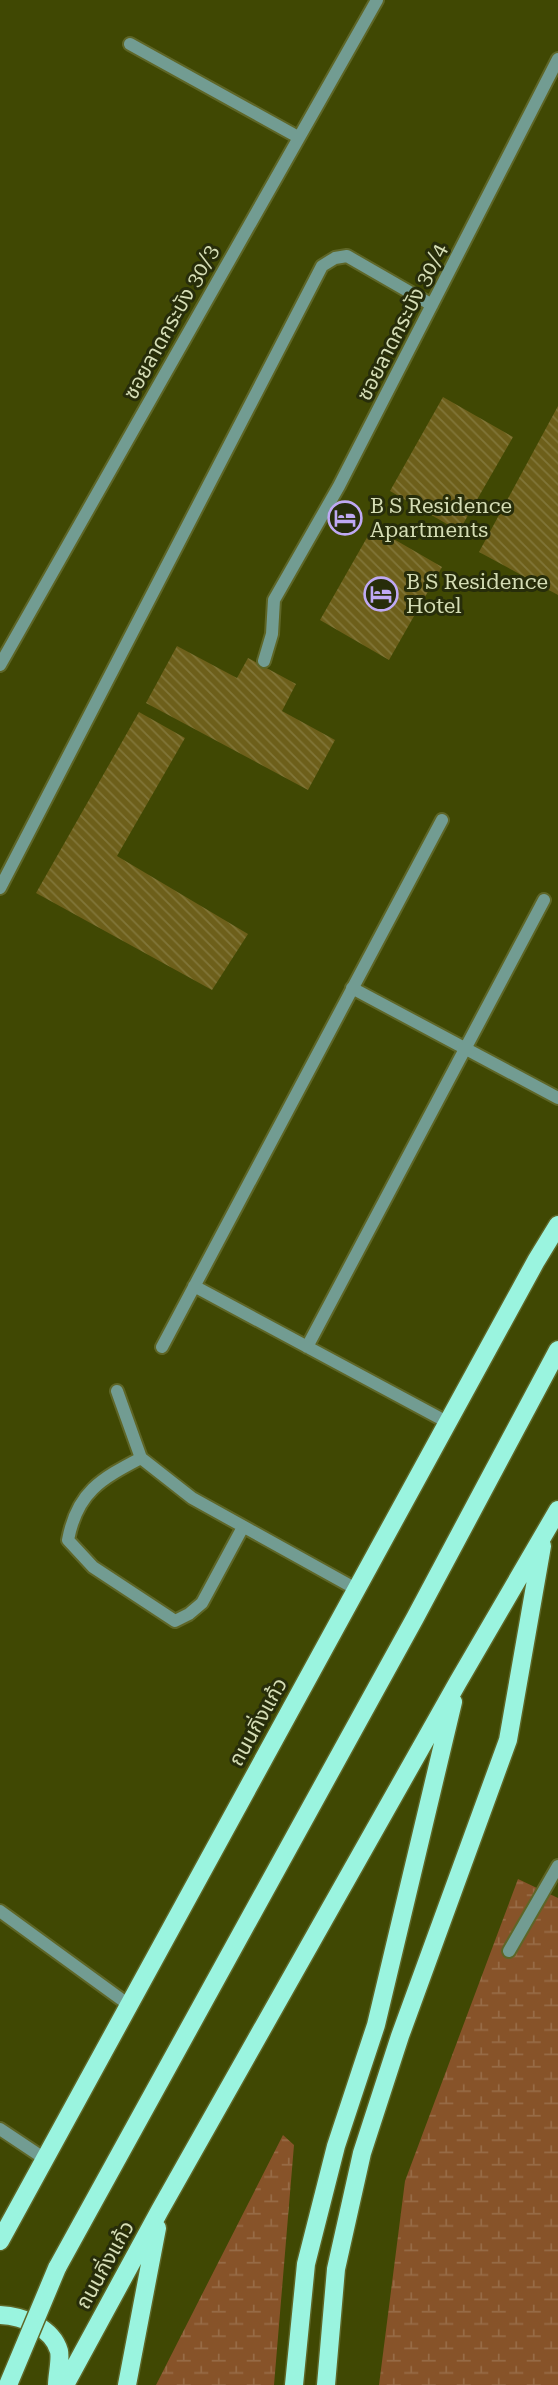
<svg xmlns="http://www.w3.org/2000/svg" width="558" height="2385" font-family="'Roboto Serif','Noto Sans Thai',serif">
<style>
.wetland{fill:url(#wetland-marsh)}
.building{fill:url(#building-back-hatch)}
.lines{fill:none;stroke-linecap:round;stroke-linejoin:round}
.minor-casing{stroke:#5e6627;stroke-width:16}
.major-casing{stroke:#5e6627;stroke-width:21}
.minor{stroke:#729c92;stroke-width:12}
.major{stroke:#9af4df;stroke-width:18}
.major-bridge-casing{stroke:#5e6627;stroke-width:21;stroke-linecap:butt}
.major-bridge{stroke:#9af4df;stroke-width:18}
.labels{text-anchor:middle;stroke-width:6;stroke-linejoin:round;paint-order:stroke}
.street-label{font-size:21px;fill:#d5ddb5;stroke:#272d0a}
.poi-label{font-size:21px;fill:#d5ddb5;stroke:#272d0a;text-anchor:start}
</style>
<defs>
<pattern id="wetland-marsh" width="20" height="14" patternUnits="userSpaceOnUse" patternTransform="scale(1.75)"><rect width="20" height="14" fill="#875329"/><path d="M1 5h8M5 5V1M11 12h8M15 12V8" fill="none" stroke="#976b46"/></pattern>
<pattern id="building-back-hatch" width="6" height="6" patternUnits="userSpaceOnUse" patternTransform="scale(1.75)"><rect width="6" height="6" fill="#6d5f1a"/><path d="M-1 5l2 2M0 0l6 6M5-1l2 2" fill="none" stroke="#817639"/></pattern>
</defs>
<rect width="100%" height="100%" fill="#404803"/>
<path class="wetland" d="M518,1879L558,1898V2385H379L405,2181Z
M283,2135L294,2145L274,2385H156Z"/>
<path class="building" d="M443,397L513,437L459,531L390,491Z
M558,406V595L479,552Z
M373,527L442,567L389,660L320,620Z
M177,646L237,678L248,658L296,684L282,711L335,740L308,790L146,703Z
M139,712L185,738L117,856L248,934L212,990L36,893Z"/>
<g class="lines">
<defs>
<path id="minor" d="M130,44L298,137
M264,661L272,634L274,600L339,486L558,59
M0,665L377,0
M0,888L322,266L335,258L347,256L432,305
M352,988L558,1098
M194,1286L447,1422
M162,1347L442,820
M307,1347L544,900
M117,1391L141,1458L192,1498L356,1589
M141,1458C101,1479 77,1492 68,1540L93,1567L175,1621L189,1614L202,1603L243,1527
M0,1911L129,2005
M509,1951L558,1866
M0,2129L45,2159"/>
<path id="major" d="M0,2241L536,1261L558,1225
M57,2268L415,1618L558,1350
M0,2315C22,2316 52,2327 59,2351C61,2360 57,2375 57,2385
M65,2385L160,2210L458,1682L558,1510
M127,2385L157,2228
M294,2385L306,2264L336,2146L376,2025L453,1702
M326,2385L336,2269L362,2153L400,2036L508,1740L542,1546"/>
</defs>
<use href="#minor" class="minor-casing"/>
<use href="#major" class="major-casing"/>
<use href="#minor" class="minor"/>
<use href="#major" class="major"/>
<defs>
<path id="major-bridge" d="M8,2385L57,2268"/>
</defs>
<use href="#major-bridge" class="major-bridge-casing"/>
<use href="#major-bridge" class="major-bridge"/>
</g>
<defs>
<symbol id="hotel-ring" viewBox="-11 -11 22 22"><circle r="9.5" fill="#272d0a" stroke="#bfa9f4" stroke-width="1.5"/><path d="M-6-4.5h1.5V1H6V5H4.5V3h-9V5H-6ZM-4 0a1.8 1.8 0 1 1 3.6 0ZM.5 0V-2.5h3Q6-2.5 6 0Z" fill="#bfa9f4"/></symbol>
</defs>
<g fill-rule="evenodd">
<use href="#hotel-ring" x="326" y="499" width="38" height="38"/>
<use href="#hotel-ring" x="362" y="575" width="38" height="38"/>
</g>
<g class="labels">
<g class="street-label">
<text transform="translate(171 322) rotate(-61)" y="7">ซอยลาดกระบัง 30/3</text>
<text transform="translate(402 322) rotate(-63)" y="7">ซอยลาดกระบัง 30/4</text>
<text transform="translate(258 1722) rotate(-61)" y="7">ถนนกิ่งแก้ว</text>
<text transform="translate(105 2265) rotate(-61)" y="7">ถนนกิ่งแก้ว</text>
</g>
<g class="poi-label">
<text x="370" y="513">B S Residence<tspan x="370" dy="24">Apartments</tspan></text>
<text x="406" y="589">B S Residence<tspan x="406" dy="24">Hotel</tspan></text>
</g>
</g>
</svg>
